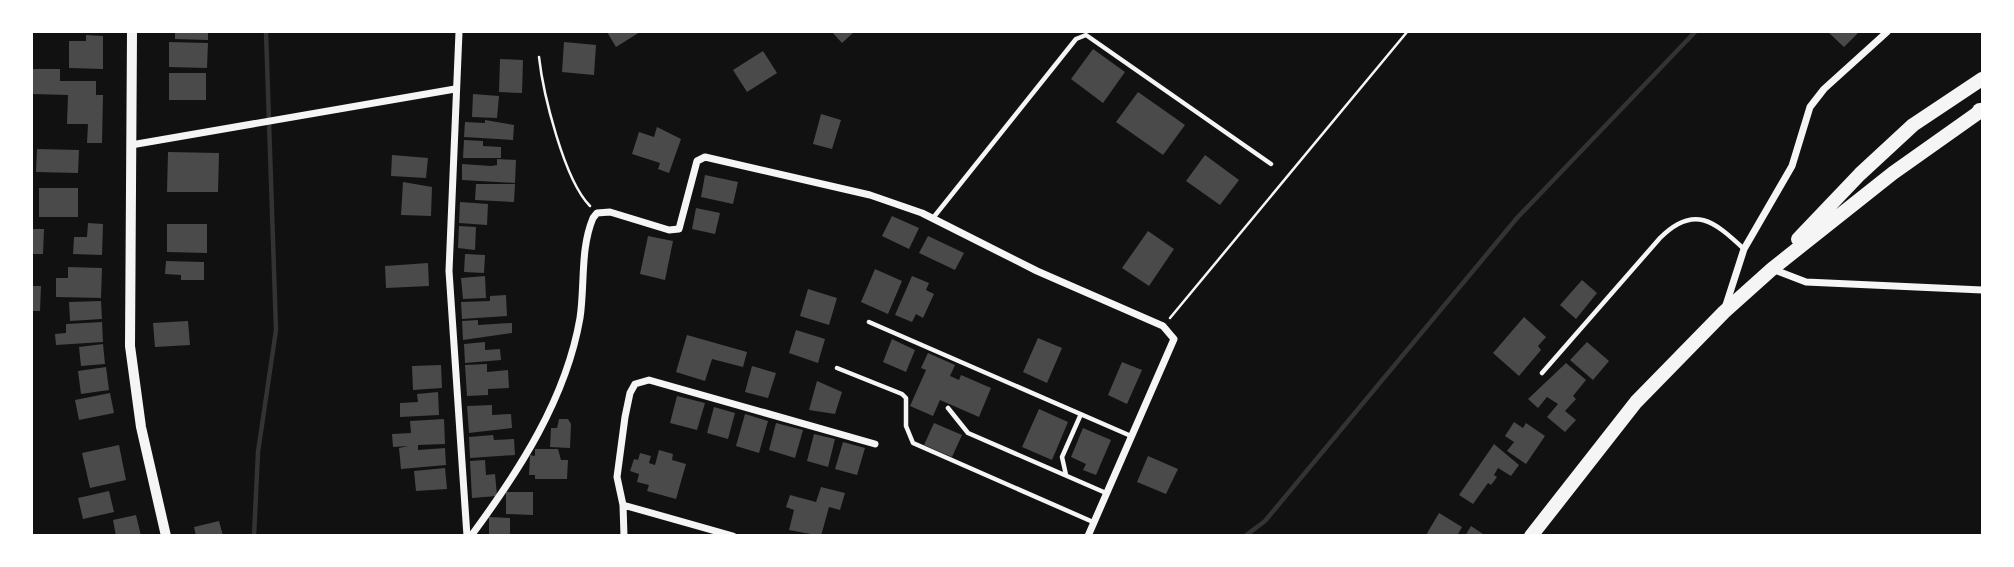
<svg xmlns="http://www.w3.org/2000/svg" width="2014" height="567" font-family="Raleway,sans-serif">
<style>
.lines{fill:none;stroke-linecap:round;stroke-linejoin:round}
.stream{stroke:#333;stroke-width:4.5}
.building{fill:#4a4a4a}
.path{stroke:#f5f5f5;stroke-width:2.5}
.service{stroke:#f5f5f5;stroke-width:4.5}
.minor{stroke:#f5f5f5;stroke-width:7}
.tertiary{stroke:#f5f5f5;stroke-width:10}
.primary{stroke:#f5f5f5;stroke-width:14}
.trunk{stroke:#f5f5f5;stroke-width:16}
</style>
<rect width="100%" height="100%" fill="#111"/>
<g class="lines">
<path class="stream" d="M254,536L258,452L276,330L266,32
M1245,536L1265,521L1517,218L1695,32"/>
</g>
<path class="building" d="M175,32H208V40L175,39Z
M607,32H640L616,47Z
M832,32H854L842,43Z
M1828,32H1859L1844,47Z
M86,35L103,36V69L69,68V41H86Z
M169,42L208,43L207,68L169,67Z
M564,42L596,45L594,75L562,72Z
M1093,49L1125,72L1103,103L1071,79Z
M763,51L777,73L747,92L733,70Z
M500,59L523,60L522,93L499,92Z
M32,69H60V81H96V95H103L102,143H87L88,124H67L68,95L32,94Z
M169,73H206V100H169Z
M1138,92L1185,125L1163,155L1116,122Z
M473,94L499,96L497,118L472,117Z
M821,114L841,120L832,149L813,144Z
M485,120L514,125L513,140L464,137L465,122L485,123Z
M657,127L681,139L669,173L658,169L660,163L632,154L639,132L654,137Z
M464,140L483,141V146L501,147V158H463Z
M37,149L79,150L78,173L36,172Z
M168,152L219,153L218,192H167Z
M392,155L428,158L426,178L391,176Z
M1205,155L1239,180L1220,205L1186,181Z
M497,159L516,160L515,183L462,180V164L491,166L497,165Z
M705,175L738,182L733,204L701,197Z
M403,182L432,187L431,216L401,215Z
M476,184H515L514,202L475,200Z
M39,188H78V217H39Z
M460,202L488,204L487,225L459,223Z
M696,208L720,213L715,234L692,229Z
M892,216L919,228L909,249L882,236Z
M88,223L103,224L102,255L73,254L74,237H87Z
M167,224H207V253L167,252Z
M459,226L476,227L475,250L458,248Z
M32,229H44L43,254H32Z
M1148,231L1174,249L1149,286L1122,268Z
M648,236L673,241L665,280L640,274Z
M928,236L964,253L955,270L919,253Z
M465,254L485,255L484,273L464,272Z
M166,261L204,262V280H181V275L165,274Z
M428,263L429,286L386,288L385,266Z
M68,267L102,268L101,298L56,297V278H68Z
M875,269L902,281L888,314L861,302Z
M485,276L486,298L463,299L461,278Z
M912,276L929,283L926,290L934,294L923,318L916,314L912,322L895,315Z
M1582,280L1597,293L1576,319L1560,305Z
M32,286H41L40,311H32Z
M808,289L837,298L829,325L800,316Z
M506,295L507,316L462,319L461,302L490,301V296Z
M101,301L102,319L70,321L69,302Z
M1524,317L1546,337L1538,346L1541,350L1519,376L1493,353Z
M478,320V325L512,323V333L463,340L462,321Z
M188,321L190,345L155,347L153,323Z
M102,322L103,342L56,345L55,334L66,333V324Z
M796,330L825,339L818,363L789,353Z
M687,335L747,352L743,367L712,359L705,381L676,372Z
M1038,338L1062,348L1047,383L1023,372Z
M892,339L915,350L906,372L883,362Z
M485,342V350L500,349L501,360L465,363L464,344Z
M1587,342L1609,361L1593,380L1570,360Z
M103,344L105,364L81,366L79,347Z
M928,353L955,365L950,376L959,380L961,375L991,388L979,417L940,400L933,416L910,406L926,370L921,368Z
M1122,362L1142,370L1127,404L1108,395Z
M1566,363L1586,380L1573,396L1576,399L1565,411L1576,420L1565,432L1547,417L1558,404L1547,397L1538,408L1528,399Z
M487,364V372L508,370L509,388L488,389V395L467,396L465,365Z
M441,365L442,388L413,390L412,366Z
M752,366L776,373L768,398L745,392Z
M106,367L109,390L81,394L78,371Z
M817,381L842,392L835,414L809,410Z
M438,392L439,415L400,417V403L418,402L417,394Z
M110,393L114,413L79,420L75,400Z
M677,396L705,403L697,430L670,423Z
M492,405V415L511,414L512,428L469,433L467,406Z
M714,407L735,413L728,439L707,433Z
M1039,409L1068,422L1052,460L1022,447Z
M745,414L768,421L759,453L736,446Z
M444,419L445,444L418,445V450L445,448L446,465L401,469L399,448L408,446L393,447L392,434L411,433L410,421Z
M559,419H568L571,424L570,448L550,447L551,428H557Z
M1514,422L1523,428L1526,423L1545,436L1526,464L1507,451L1514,442L1505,436Z
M776,423L803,430L795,458L769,450Z
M934,423L962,435L952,457L924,445Z
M1083,428L1111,440L1096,475L1083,470L1086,464L1071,457Z
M814,434L835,439L828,467L807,461Z
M493,435L494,440L514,439L515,455L470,458L469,437Z
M843,442L865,448L857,475L835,469Z
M1494,444L1519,465L1511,476L1498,468L1494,475L1497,477L1491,485L1488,483L1473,504L1459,495Z
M119,445L126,480L90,488L82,453Z
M535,449H558L561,460H568L567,479H535V475H529L530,455L535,456Z
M659,450L673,454L672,460L686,464L676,499L647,491L649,485L637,482L639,474L630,471L634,459L638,460L640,453L651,456L649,463L655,465Z
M1148,456L1178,469L1166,494L1137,482Z
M485,460L486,475L495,474L497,496L472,498L470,461Z
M445,468L447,489L416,491L414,471Z
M821,487L845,493L840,510L829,507L821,536L789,530L794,510L786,507L790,495L816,502Z
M109,491L114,512L83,519L78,498Z
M506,492H533V515L506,514Z
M1439,513L1462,527L1457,536L1426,535Z
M136,515L141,536H116L113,520Z
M489,517L510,518V536H489Z
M219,521L223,536H196L194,527Z
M1471,526L1486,536H1465Z"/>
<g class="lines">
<path class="path" d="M539,57C543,93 564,180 590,206
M1170,318L1407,32"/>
<path class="service" d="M933,218L1076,39L1086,35L1271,164
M869,322L1131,436
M837,368L902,394L906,398V426L913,443L1093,522
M1542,373L1660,238C1694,204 1714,221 1744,249
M948,408L968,433L1106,493
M1066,475L1062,457L1081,414"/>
<path class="minor" d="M459,32L449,271L467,536
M131,145L455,89
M1772,269L1806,282L1982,290
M1725,308L1744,249L1792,166L1810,107L1824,89L1887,32
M623,505L733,536
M471,536C519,471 566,399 580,318C585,285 580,249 593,218L597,213L610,212L669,230L679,229L697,161L705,157L870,195L922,213L1037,271L1163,326L1174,339L1088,536
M624,536L623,505L617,477L625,417L630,393L635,384L649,380L875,444"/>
<path class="tertiary" d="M132,32L130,346L141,427L166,536"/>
<path class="primary" d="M1798,239L1860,174L1913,125L1982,79
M1531,536L1636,402L1724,312L1772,269L1893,173L1982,110"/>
<path class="trunk" d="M1980,111H1982"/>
</g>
<rect width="2014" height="567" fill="none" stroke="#ffffff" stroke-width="66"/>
</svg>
